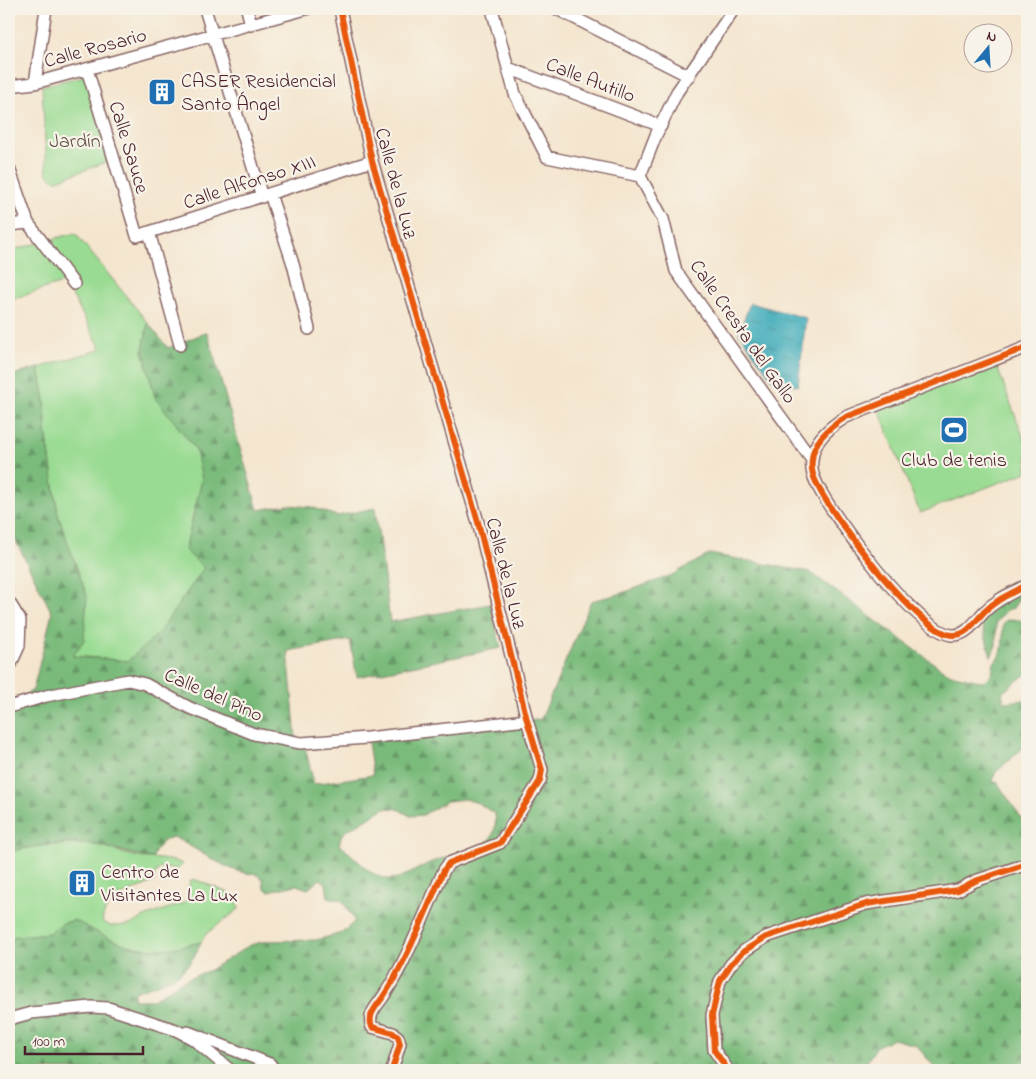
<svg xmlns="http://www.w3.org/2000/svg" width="1036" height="1079" font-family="'Indie Flower',sans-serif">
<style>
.green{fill:#99db92;stroke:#727d5e}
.forest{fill:url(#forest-firs);stroke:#626d54;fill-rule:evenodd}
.water{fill:url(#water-ripples);stroke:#446572}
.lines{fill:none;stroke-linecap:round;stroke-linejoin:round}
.minor-casing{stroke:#866464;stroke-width:14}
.minor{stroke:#fff;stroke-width:11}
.cycleway-casing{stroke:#f7f3e8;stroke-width:9}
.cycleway{stroke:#e8590c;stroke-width:6}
.labels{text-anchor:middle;stroke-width:4.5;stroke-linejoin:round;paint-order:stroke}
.street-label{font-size:20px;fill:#4a1f2b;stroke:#f7f3e8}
.poi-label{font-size:20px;fill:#4a1f2b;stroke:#f7f3e8;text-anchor:start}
.park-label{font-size:20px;fill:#5e4e45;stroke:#f7f3e8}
</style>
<defs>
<pattern id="forest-firs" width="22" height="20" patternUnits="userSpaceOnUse" patternTransform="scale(1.25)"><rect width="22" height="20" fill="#7abb7c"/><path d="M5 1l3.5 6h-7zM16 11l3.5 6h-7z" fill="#669766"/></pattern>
<pattern id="water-ripples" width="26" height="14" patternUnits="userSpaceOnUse" patternTransform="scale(1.25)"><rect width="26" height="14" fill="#3dabba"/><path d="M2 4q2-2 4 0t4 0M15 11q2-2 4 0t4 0" fill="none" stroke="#358b97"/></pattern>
</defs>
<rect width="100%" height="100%" fill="#f7f3e8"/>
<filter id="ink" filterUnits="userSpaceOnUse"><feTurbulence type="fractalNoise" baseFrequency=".02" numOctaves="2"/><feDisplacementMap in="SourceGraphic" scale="10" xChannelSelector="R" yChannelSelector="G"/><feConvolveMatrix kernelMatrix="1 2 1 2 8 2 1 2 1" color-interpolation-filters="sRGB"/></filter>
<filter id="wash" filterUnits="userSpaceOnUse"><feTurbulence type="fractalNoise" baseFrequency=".0096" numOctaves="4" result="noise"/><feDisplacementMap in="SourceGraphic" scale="20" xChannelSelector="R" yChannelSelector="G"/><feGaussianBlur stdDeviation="1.12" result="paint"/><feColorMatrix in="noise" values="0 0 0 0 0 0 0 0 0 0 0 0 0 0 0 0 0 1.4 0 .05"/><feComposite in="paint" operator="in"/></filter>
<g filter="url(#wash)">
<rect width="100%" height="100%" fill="#f4e5ce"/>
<path class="green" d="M87,75L112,160L55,181L47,174L42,86Z
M75,233L148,323L143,350L155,397L197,450L202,480L191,524L205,568L157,635L128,661L73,656L71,552L58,515L46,430L45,401L39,368L101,349L65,282L9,300V251Z
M994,359L1027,447V472L920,513L877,405Z
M46,845C62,845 80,843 97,845C110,847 122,854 134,856C151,860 168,857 183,864L178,869L160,868L154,875V881C134,893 107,893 102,921L110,926L130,925L144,917L186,902L190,881L194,879L236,896L239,909L207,933L201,942L173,949L132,948L61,924L50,933L9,937V851Z"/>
<path class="forest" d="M148,323L168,348L207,332L258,510L288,505L311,507L337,516L375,508L390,622L490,604L501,648L357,677L350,640L288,651L296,739L305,747L314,784L373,775L368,742L541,719L591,601L619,594L670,576L710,554L810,572L944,671L954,675L984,682L992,674C993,670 992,666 994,663C997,658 1001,655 1002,649C1006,627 994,613 1027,622V673L1002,693L1004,702L1027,700V744L995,773L993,783L997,782L1027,827V1070H937L916,1045L893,1039L877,1046L866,1063L857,1070H9V937L50,933L61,924L74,920C125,947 142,957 201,942C187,978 167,980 134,992V1000H153L182,981L210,970L250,945L267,941L316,940L342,933L355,921L342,900L328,897L326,883L320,879L308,889L296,885L269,891L264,888L263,879L255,873C235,878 192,845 173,837C163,839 155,848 153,858C131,856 117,848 97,845C68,841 37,846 9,851V705L33,690L52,613L9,527V376L39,368L45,401L46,430L58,515L87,596L84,640L73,656L128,661L157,635L204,568L185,550L202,480L196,450L155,397L143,350ZM465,799L478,803L495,814C496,823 496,832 489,840C476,855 450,854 432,862C419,867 404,879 390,879C371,879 354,854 339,845L341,836L346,831L385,808L398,809L410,816L423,815L447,801Z
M1024,591L1013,608L1007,610L996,622V645L991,657L981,620L996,604Z"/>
<path class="water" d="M750,303L806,318L798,386L772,379L739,333Z"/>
</g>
<g filter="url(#ink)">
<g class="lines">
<defs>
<path id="minor" d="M205,9L262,197
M247,9L251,25
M340,9L372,161L478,522L527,720L542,770L540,781L500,843L449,863L444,870C426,910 407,961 383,997C376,1007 367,1015 372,1027L393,1033L398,1037L400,1044L392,1070
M492,9L515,94L547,157L640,176
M557,9L689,76
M508,68L661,126
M87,69L137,236L372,161
M35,83L46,9
M9,86L35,83L306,9
M9,168L28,223L74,284
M640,176L663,219L676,271L812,460
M640,176L656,135L677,92L734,9
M270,194L293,264L309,329
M9,225L28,223
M149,232L180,345
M1027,347L846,417C831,426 813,441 812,460C811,467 813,476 816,482C829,513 920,635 953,635C967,636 976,620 985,611C997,599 1012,593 1027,585
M9,602L20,620L19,646L9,668
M9,707L46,696L128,680L145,684L190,708L254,734L301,743L367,738L527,720
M9,1019L31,1013L91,1007L108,1008L176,1030L193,1039L230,1070
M188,1032L270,1064L274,1070
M728,1070L714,1050L712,1015L720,981L731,964L744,951L766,937L866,904L958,890L975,881L1027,864"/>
</defs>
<use href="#minor" class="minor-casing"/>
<use href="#minor" class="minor"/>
<defs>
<path id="cycleway" d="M340,9L372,161L478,522L527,720L542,770L540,781L500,843L449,863L444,870C426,910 407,961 383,997C376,1007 367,1015 372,1027L393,1033L398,1037L400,1044L392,1070
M1027,347L846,417C831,426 813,441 812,460C811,467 813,476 816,482C829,513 920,635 953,635C967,636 976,620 985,611C997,599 1012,593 1027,585
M728,1070L714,1050L712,1015L720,981L731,964L744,951L766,937L866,904L958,890L975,881L1027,864"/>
</defs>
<use href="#cycleway" class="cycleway-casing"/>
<use href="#cycleway" class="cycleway"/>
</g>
</g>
<defs>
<symbol id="building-square" viewBox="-11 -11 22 22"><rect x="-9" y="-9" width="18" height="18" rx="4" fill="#1f6fb2" stroke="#f7f3e8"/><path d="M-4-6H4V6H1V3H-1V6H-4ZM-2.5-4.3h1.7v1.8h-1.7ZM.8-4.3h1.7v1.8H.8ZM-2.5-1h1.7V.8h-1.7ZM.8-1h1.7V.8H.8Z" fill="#fff"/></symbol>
<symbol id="stadium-square" viewBox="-11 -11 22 22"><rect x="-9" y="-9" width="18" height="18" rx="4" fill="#1f6fb2" stroke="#f7f3e8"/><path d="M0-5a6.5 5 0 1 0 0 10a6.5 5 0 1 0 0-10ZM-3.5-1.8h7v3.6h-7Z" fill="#fff"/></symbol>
</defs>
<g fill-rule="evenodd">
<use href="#building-square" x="146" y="76" width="32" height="32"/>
<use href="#stadium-square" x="938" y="414" width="32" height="32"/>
<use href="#building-square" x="66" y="867" width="32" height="32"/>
</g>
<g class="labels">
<g class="street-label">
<text transform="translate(95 47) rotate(-15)" y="7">Calle Rosario</text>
<text transform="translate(591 79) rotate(21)" y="7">Calle Autillo</text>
<text transform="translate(130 147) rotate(73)" y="7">Calle Sauce</text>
<text transform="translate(249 181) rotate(-18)" y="7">Calle Alfonso XIII</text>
<text transform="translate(397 183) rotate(75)" y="7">Calle de la Luz</text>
<text transform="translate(744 331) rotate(55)" y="7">Calle Cresta del Gallo</text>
<text transform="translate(507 573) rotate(76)" y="7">Calle de la Luz</text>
<text transform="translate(214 694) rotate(24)" y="7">Calle del Pino</text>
</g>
<g class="poi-label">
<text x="181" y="87">CASER Residencial<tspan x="181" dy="23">Santo Ángel</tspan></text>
<text x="954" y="466" text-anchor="middle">Club de tenis</text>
<text x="101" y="878">Centro de<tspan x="101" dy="23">Visitantes La Lux</tspan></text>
</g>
<g class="park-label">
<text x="75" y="147">Jardín</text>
</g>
</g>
<rect width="1036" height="1079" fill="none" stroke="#f7f3e8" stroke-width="30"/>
<g transform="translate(988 48) rotate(18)"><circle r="24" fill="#f7f3e8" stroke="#b29e9c"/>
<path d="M0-4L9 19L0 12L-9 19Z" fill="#1f6fb2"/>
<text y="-8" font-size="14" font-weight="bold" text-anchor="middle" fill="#4a1f2b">N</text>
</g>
<path d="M25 1046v8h118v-8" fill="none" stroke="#4a1f2b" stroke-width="2.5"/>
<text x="32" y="1046" font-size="15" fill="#4a1f2b" stroke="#f7f3e8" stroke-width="4" paint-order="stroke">100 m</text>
</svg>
